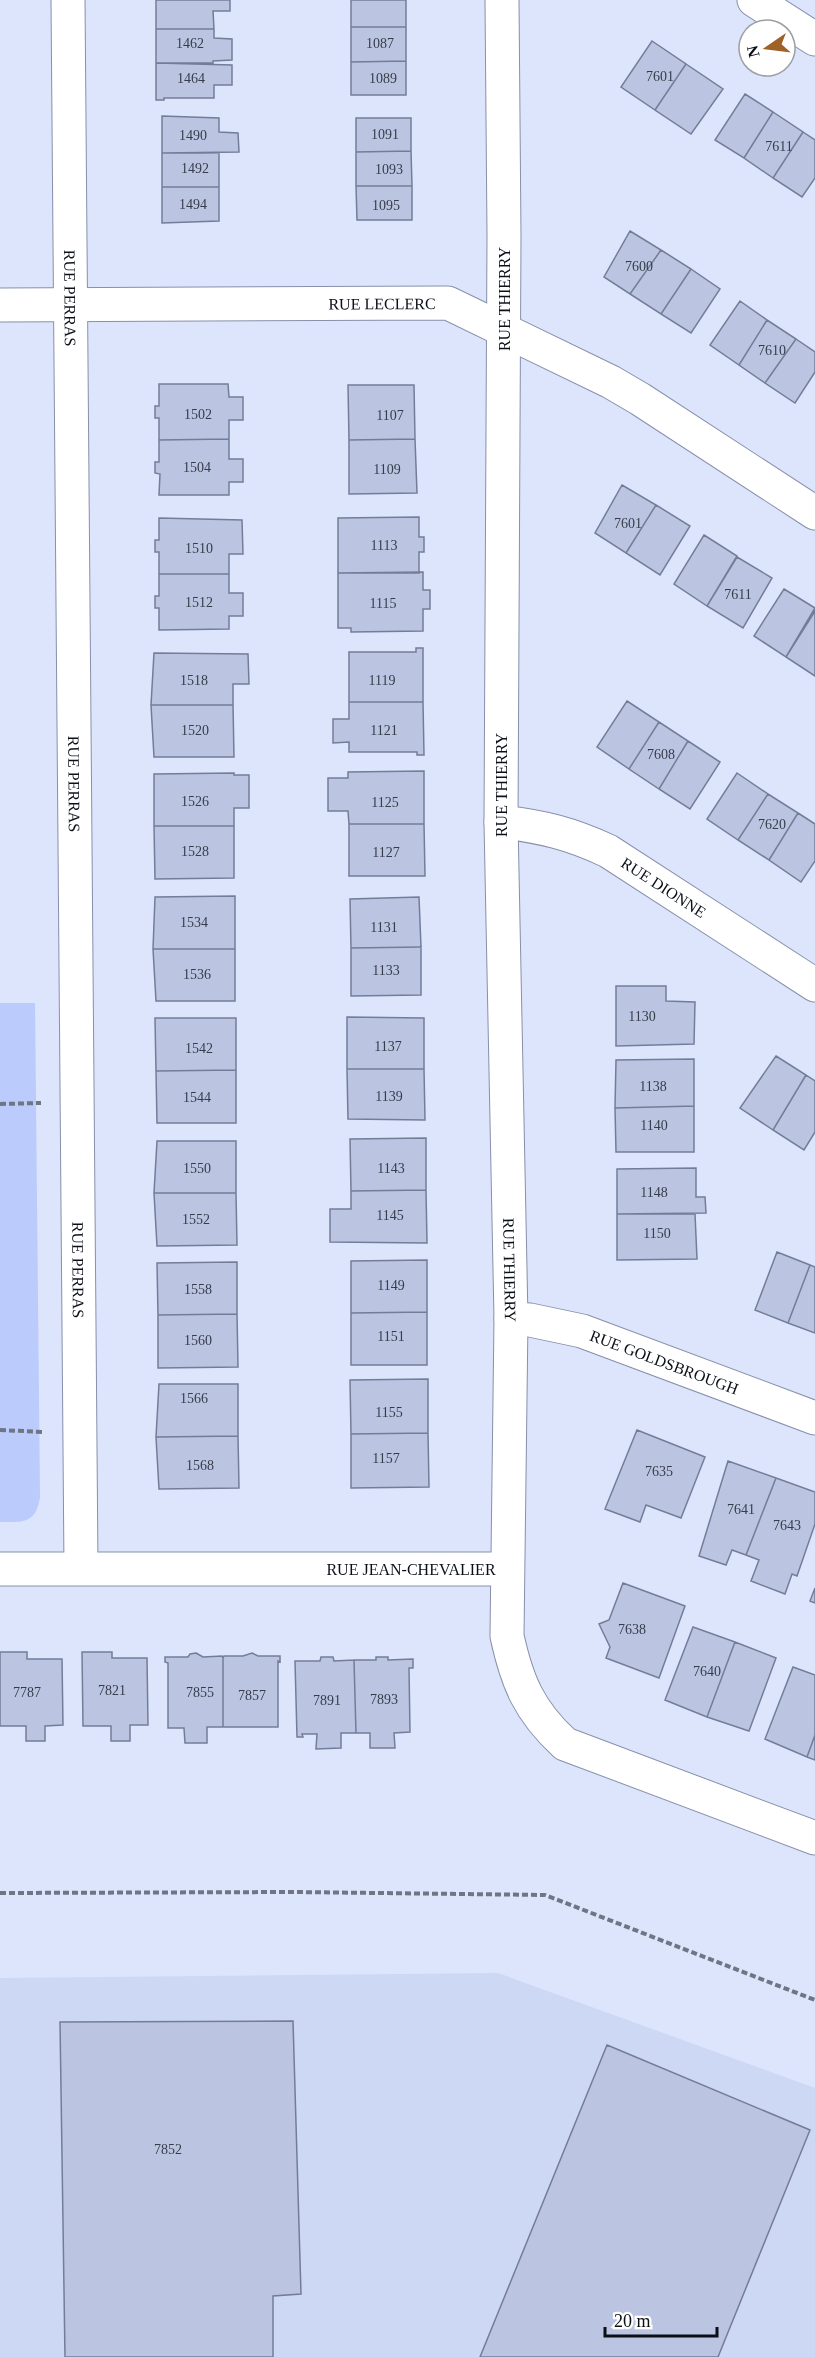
<svg xmlns="http://www.w3.org/2000/svg" width="815" height="2357" font-family="Georgia,serif">
<style>
.built{fill:#cdd8f4}
.green{fill:#bbcbfb}
.building{fill:#bbc5e2;stroke:#747d98;stroke-width:1.5}
.lines{fill:none;stroke-linecap:round;stroke-linejoin:round}
.minor-casing{stroke:#8790ab;stroke-width:35}
.path{stroke:#6f7585;stroke-width:4;stroke-dasharray:6 3;stroke-linecap:butt}
.minor{stroke:#fff;stroke-width:33}
.labels{text-anchor:middle;stroke-width:6;stroke-linejoin:round;paint-order:stroke}
.number-label{font-size:14px;fill:#373c4a}
.street-label{font-size:16px;fill:#0b0f18;stroke:#fff}
</style>
<rect width="100%" height="100%" fill="#dce5fc"/>
<path class="built" d="M498,1973L815,2088V2357H0V1978Z"/>
<path class="green" d="M0,1003H35L40,1497C36,1524 23,1522 0,1522Z"/>
<path class="building" d="M156,0H230V11H213L214,29H156Z
M351,0H406V27H351Z
M351,27H406V61L351,62Z
M156,29H214V38L232,39V60L213,61V63H156Z
M652,41L686,64L655,110L621,87Z
M406,61V95H351V62Z
M156,63L232,65V85H214V98H164V100H156Z
M686,64L723,89L691,134L655,110Z
M745,94L773,112L744,158L715,140Z
M773,112L803,132L773,178L744,158Z
M162,116L219,118V132L238,133L239,152L162,153Z
M356,118H411V151L356,152Z
M803,132L815,140V178L802,197L773,178Z
M411,151L412,186H356V152Z
M162,153H219V187H162Z
M356,186H412V220H357Z
M162,187H219V221L162,223Z
M630,231L661,250L630,294L604,277Z
M661,250L691,269L661,314L630,294Z
M691,269L720,289L691,333L661,314Z
M740,301L767,320L739,365L710,345Z
M767,320L796,339L765,383L739,365Z
M796,339L815,352V372L795,403L765,383Z
M159,384H228L229,397H243V420H229V439L159,440V418H155V406H159Z
M348,385H414L415,439L349,440Z
M229,439V459H243V482H229V495H159L160,474L155,473V462H159V440Z
M415,439L417,493L349,494V440Z
M622,485L656,505L626,553L595,533Z
M656,505L690,526L660,575L626,553Z
M419,517V537H424V552H419V573H338V518Z
M159,518L242,520L243,554H229V574H159V552H155V540H159Z
M704,535L737,556L707,606L674,584Z
M737,557L772,578L743,628L707,606Z
M423,572V590H430V609H423V631L351,632V628H338V573Z
M159,574H229V593H243V616H229V629L159,630V608H155V596H159Z
M784,589L815,608L786,657L754,636Z
M815,611V676L786,657Z
M416,648H423V702H349V652H416Z
M154,653L248,654L249,684H233V705H151Z
M627,701L659,722L629,769L597,747Z
M349,702H423L424,755H417V752H349V742L333,743V719H349Z
M151,705H233L234,757H154Z
M659,722L688,741L659,789L629,769Z
M688,741L720,762L690,809L659,789Z
M424,771V824H349L348,811H328V778H348V772Z
M234,773V775H249V808H234V826H154V774Z
M737,773L768,794L738,840L707,819Z
M768,794L798,813L769,860L738,840Z
M798,813L815,824V861L801,882L769,860Z
M349,824H424L425,876H349Z
M154,826H234V878L155,879Z
M235,896V949H153L155,897Z
M419,897L421,947L351,948L350,899Z
M421,947V995L351,996V948Z
M153,949H235V1001H156Z
M616,986H666V1001L695,1002L694,1044L616,1046Z
M347,1017L424,1018V1069H347Z
M155,1018H236V1070L156,1071Z
M776,1056L806,1075L773,1130L740,1108Z
M694,1059V1106L615,1108L616,1060Z
M347,1069H424L425,1120L348,1119Z
M236,1070V1123H157L156,1071Z
M806,1075L815,1081V1132L804,1150L773,1130Z
M694,1106V1152H616L615,1108Z
M426,1138V1190L351,1191L350,1139Z
M157,1141H236V1193H154Z
M696,1168V1197H705L706,1213L617,1214V1169Z
M426,1190L427,1243L330,1242V1209H351V1191Z
M154,1193H236L237,1245L157,1246Z
M617,1214H695L697,1259L617,1260Z
M777,1252L810,1265L788,1323L755,1310Z
M427,1260V1312L351,1313V1261Z
M237,1262V1314L158,1315L157,1263Z
M810,1265L815,1267V1333L788,1323Z
M427,1312V1365H351V1313Z
M237,1314L238,1367L158,1368V1315Z
M428,1379V1433L351,1434L350,1380Z
M159,1384H238V1436L156,1437Z
M637,1430L705,1457L681,1518L646,1505L640,1522L605,1509Z
M428,1433L429,1487L351,1488V1434Z
M238,1436L239,1488L159,1489L156,1437Z
M728,1461L776,1478L746,1555L732,1550L726,1565L699,1556Z
M776,1478L815,1492V1524L797,1576L792,1574L785,1594L751,1581L759,1560L746,1555Z
M623,1583L685,1606L659,1678L606,1658L610,1647L599,1624L609,1620Z
M815,1588V1603L810,1601Z
M693,1627L735,1642L707,1717L665,1700Z
M735,1642L776,1658L749,1731L707,1717Z
M0,1652H27V1659H62L63,1725L45,1726V1741H26V1726H0Z
M82,1652H112V1658H147L148,1725H130V1741H111V1726H83Z
M196,1653L203,1657L222,1656L223,1658V1727H207V1743H185L184,1728H168V1663L165,1662V1657H188L190,1654Z
M252,1653L258,1656H280V1662L278,1661V1727H223V1658L224,1656H243Z
M321,1657H333L334,1661L354,1660L356,1733H341V1748L316,1749L317,1734H302L303,1737H297L295,1661H320Z
M376,1657H388V1660L413,1659V1668H409L410,1732L394,1733L395,1748H370V1733H356L354,1660H376Z
M793,1667L815,1675V1735L807,1757L765,1739Z
M815,1735V1760L807,1757Z
M293,2021L301,2294L273,2296V2357H65L60,2022Z
M607,2045L810,2130L718,2357H480Z"/>
<g class="lines">
<defs>
<g id="minor">
<path id="s1" d="M68,0L81,1568"/>
<path id="s2" d="M502,0L504,235L501,822L511,1319L507,1636C517,1682 529,1711 565,1744L815,1838"/>
<path d="M754,0L815,39"/>
<path id="s3" d="M0,305L448,303L611,382L640,399L815,513"/>
<path id="s4" d="M501,822C541,826 572,834 608,851L815,985"/>
<path id="s5" d="M511,1319L530,1320L582,1331L815,1418"/>
<path id="s6" d="M0,1569H507"/>
</g>
</defs>
<use href="#minor" class="minor-casing"/>
<path class="path" d="M0,1104L41,1103
M0,1430L44,1432
M0,1893L294,1892L545,1895L815,2000"/>
<use href="#minor" class="minor"/>
</g>
<g class="labels">
<g class="number-label">
<text x="190" y="48">1462</text>
<text x="380" y="48">1087</text>
<text x="660" y="81">7601</text>
<text x="191" y="83">1464</text>
<text x="383" y="83">1089</text>
<text x="385" y="139">1091</text>
<text x="193" y="140">1490</text>
<text x="779" y="151">7611</text>
<text x="195" y="173">1492</text>
<text x="389" y="174">1093</text>
<text x="193" y="209">1494</text>
<text x="386" y="210">1095</text>
<text x="639" y="271">7600</text>
<text x="772" y="355">7610</text>
<text x="198" y="419">1502</text>
<text x="390" y="420">1107</text>
<text x="197" y="472">1504</text>
<text x="387" y="474">1109</text>
<text x="628" y="528">7601</text>
<text x="384" y="550">1113</text>
<text x="199" y="553">1510</text>
<text x="738" y="599">7611</text>
<text x="199" y="607">1512</text>
<text x="383" y="608">1115</text>
<text x="194" y="685">1518</text>
<text x="382" y="685">1119</text>
<text x="195" y="735">1520</text>
<text x="384" y="735">1121</text>
<text x="661" y="759">7608</text>
<text x="195" y="806">1526</text>
<text x="385" y="807">1125</text>
<text x="772" y="829">7620</text>
<text x="195" y="856">1528</text>
<text x="386" y="857">1127</text>
<text x="194" y="927">1534</text>
<text x="384" y="932">1131</text>
<text x="386" y="975">1133</text>
<text x="197" y="979">1536</text>
<text x="642" y="1021">1130</text>
<text x="388" y="1051">1137</text>
<text x="199" y="1053">1542</text>
<text x="653" y="1091">1138</text>
<text x="389" y="1101">1139</text>
<text x="197" y="1102">1544</text>
<text x="654" y="1130">1140</text>
<text x="197" y="1173">1550</text>
<text x="391" y="1173">1143</text>
<text x="654" y="1197">1148</text>
<text x="390" y="1220">1145</text>
<text x="196" y="1224">1552</text>
<text x="657" y="1238">1150</text>
<text x="391" y="1290">1149</text>
<text x="198" y="1294">1558</text>
<text x="391" y="1341">1151</text>
<text x="198" y="1345">1560</text>
<text x="194" y="1403">1566</text>
<text x="389" y="1417">1155</text>
<text x="386" y="1463">1157</text>
<text x="200" y="1470">1568</text>
<text x="659" y="1476">7635</text>
<text x="741" y="1514">7641</text>
<text x="787" y="1530">7643</text>
<text x="632" y="1634">7638</text>
<text x="707" y="1676">7640</text>
<text x="112" y="1695">7821</text>
<text x="27" y="1697">7787</text>
<text x="200" y="1697">7855</text>
<text x="252" y="1700">7857</text>
<text x="384" y="1704">7893</text>
<text x="327" y="1705">7891</text>
<text x="168" y="2154">7852</text>
</g>
<g class="street-label">
<text dy="6" stroke="none"><textPath href="#s1" startOffset="298">RUE PERRAS</textPath></text>
<text transform="translate(504 299) rotate(-90)" y="6">RUE THIERRY</text>
<text dy="6" stroke="none"><textPath href="#s3" startOffset="382">RUE LECLERC</textPath></text>
<text dy="6" stroke="none"><textPath href="#s1" startOffset="784">RUE PERRAS</textPath></text>
<text transform="translate(501 785) rotate(-90)" y="6">RUE THIERRY</text>
<text dy="6" stroke="none"><textPath href="#s4" startOffset="178">RUE DIONNE</textPath></text>
<text dy="6" stroke="none"><textPath href="#s1" startOffset="1270">RUE PERRAS</textPath></text>
<text dy="6" stroke="none"><textPath href="#s2" startOffset="1270">RUE THIERRY</textPath></text>
<text dy="6" stroke="none"><textPath href="#s5" startOffset="160">RUE GOLDSBROUGH</textPath></text>
<text dy="6" stroke="none"><textPath href="#s6" startOffset="411">RUE JEAN-CHEVALIER</textPath></text>
</g>
</g>
<g transform="translate(767 48) rotate(256)"><circle r="28" fill="#ffffff" stroke="#9d9fa3" stroke-width="1.5"/>
<path d="M0-4.5L10 22L0 15L-10 22Z" fill="#9f6126"/>
<text y="-9" font-size="16" font-weight="bold" text-anchor="middle" fill="#0b0f18">N</text>
</g>
<path d="M605 2327v9h112v-9" fill="none" stroke="#0b0f18" stroke-width="3"/>
<text x="614" y="2327" font-size="18" fill="#0b0f18" stroke="#ffffff" stroke-width="4.5" paint-order="stroke">20 m</text>
</svg>
